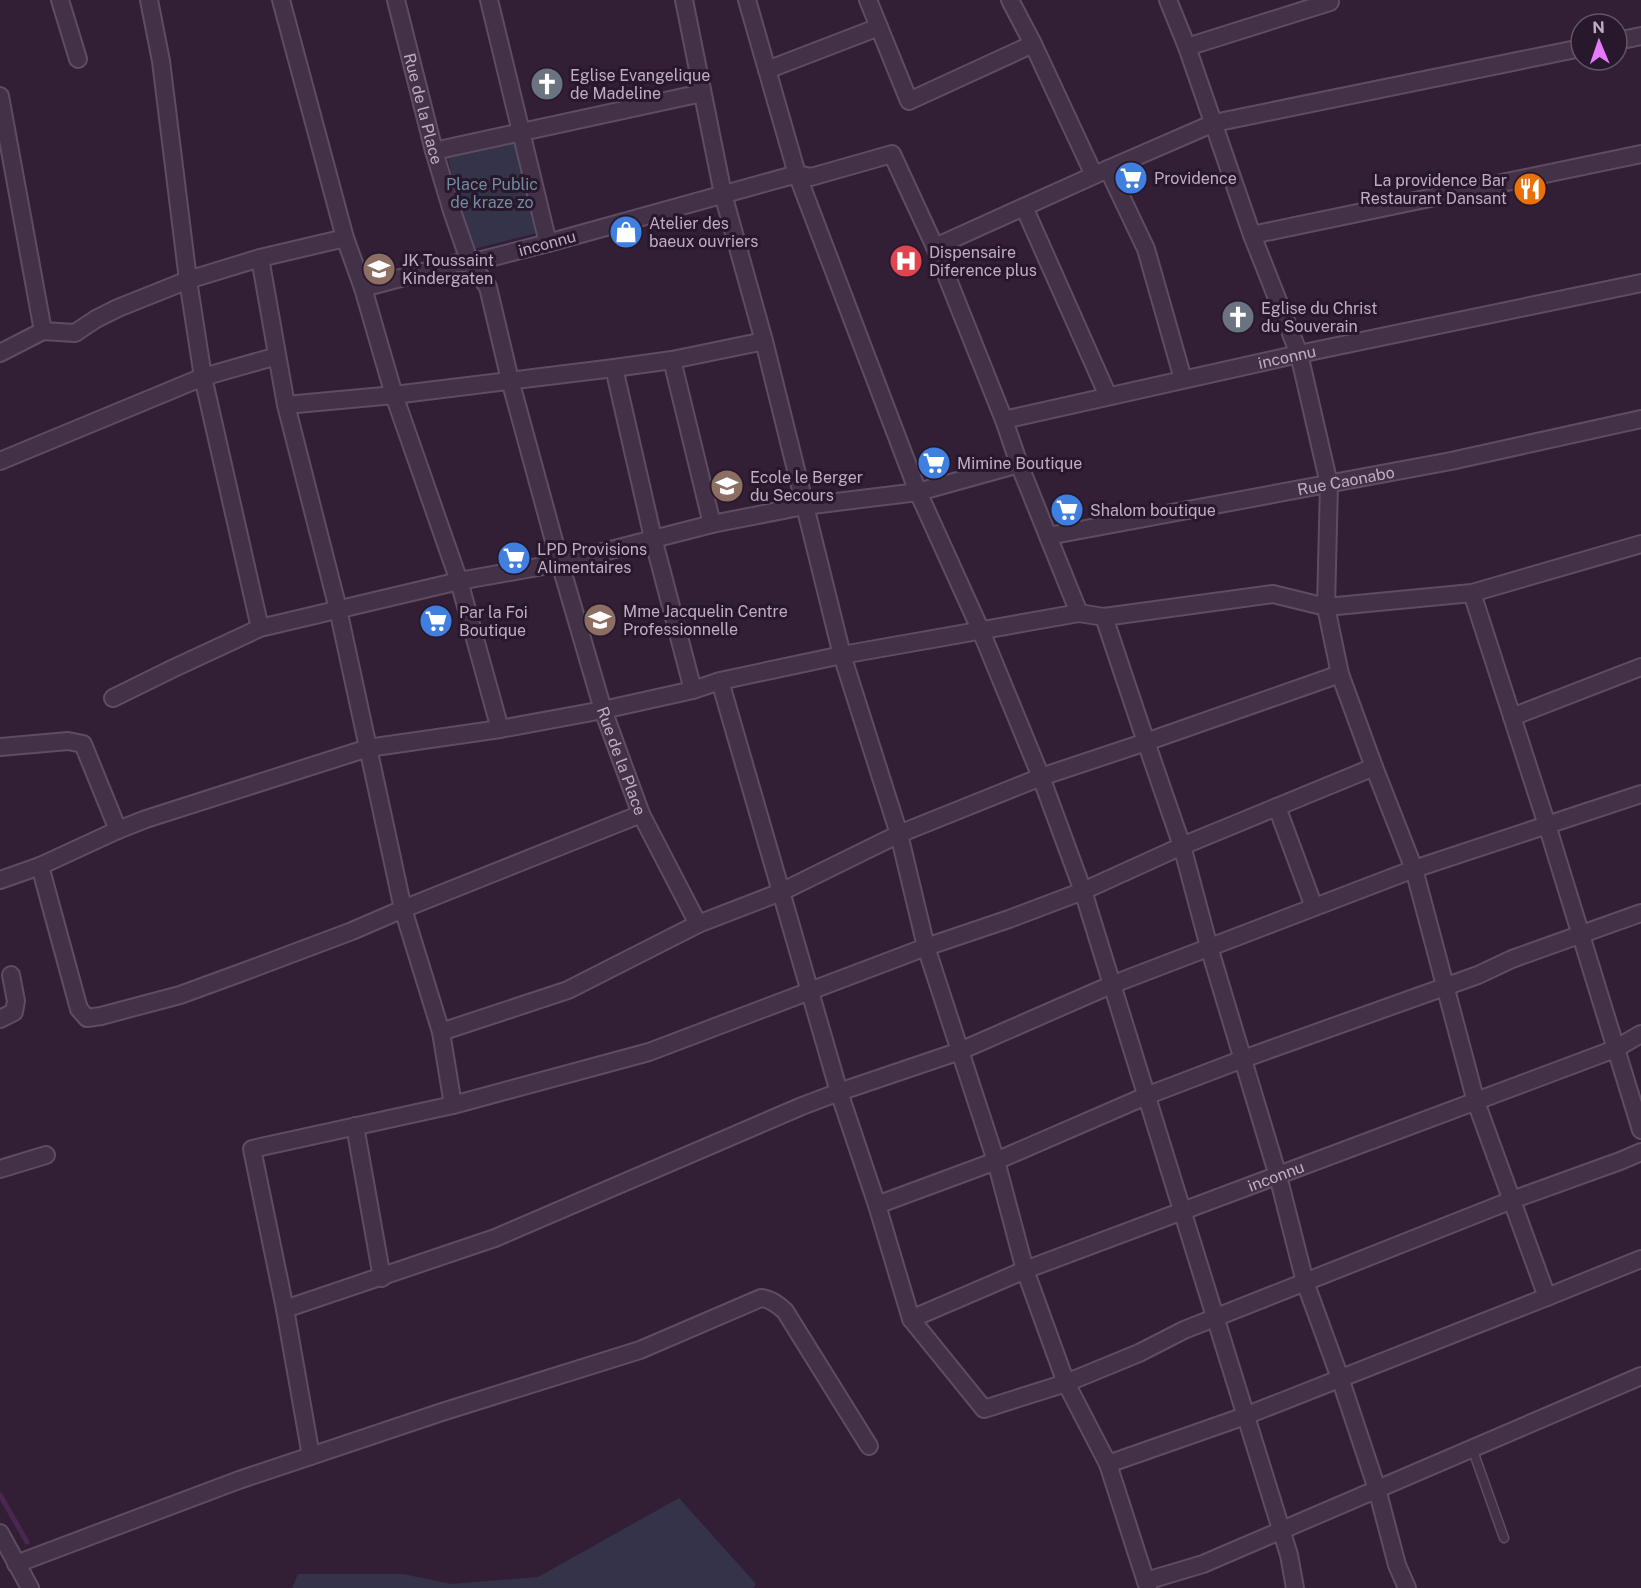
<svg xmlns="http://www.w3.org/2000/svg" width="1641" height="1588" font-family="'Public Sans',sans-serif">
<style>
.green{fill:#34334a}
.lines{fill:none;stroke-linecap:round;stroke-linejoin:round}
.stream{stroke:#4a2751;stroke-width:5}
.service-casing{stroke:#5e4d62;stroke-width:11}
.minor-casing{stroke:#5e4d62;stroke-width:20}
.service{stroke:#433247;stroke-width:8}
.minor{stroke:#433247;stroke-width:16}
.labels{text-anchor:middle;stroke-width:6;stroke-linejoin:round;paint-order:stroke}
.poi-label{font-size:16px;fill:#c0acc4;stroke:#28182b;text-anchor:start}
.street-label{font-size:16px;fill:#c0acc4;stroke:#28182b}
.park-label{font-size:16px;fill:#738ba0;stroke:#28182b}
</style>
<rect width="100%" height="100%" fill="#321f36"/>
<path class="green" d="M516,141L537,233L470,250L447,154Z
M679,1498L756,1584L753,1588H292L298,1574H403L451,1584L538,1577Z"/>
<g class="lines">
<path class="stream" d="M0,1495L27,1542"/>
<defs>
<path id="service" d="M1472,1448L1504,1538"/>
<g id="minor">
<path d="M60,0L78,59"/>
<path d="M149,0L161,61L188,280L260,258L345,238"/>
<path id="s1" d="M396,0L434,151L452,211L470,263L488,287L510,380L560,563L603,710L641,814L698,924L781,892L899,834L1041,777L1146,742L1104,617"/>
<path d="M489,0L548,243"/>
<path d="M684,0L723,194L764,341L842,655L899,834L926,947L996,1161L1025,1270L1066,1383L1108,1464L1148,1588"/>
<path d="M747,0L797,174L918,492L981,631L1041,777L1083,891L1289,1555L1295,1588"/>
<path d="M868,0L909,101L1033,44"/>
<path d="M1010,0L1033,44L1094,175"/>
<path d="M1168,0L1187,47L1252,235L1299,354L1329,484L1326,607L1340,674L1374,767L1414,869L1476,1102L1547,1297"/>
<path d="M1617,41L1641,36"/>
<path d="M1187,47L1330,2L1329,0"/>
<path d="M767,70L879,27"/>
<path d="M0,96L43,331L75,333L96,319L118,308L188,280L203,377L260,628"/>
<path d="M434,151L702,93"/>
<path d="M1108,169L1146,249L1183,379"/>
<path d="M1024,207L1108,396"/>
<path d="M1252,235L1641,154"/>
<path d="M935,247L1108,169L1214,123L1581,48"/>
<path d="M260,258L286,405L338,609L403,909L441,1032L568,990L698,924"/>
<path d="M363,288L394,395L459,581L500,729"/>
<path d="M0,353L43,331"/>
<path d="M672,360L712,524"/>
<path d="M614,368L653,538L693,690"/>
<path d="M286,405L394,395L614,368L672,360L764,341"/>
<path id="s2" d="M1004,420L1299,354L1641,283"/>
<path d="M0,461L203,377L277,356"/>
<path d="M1019,464L1079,613"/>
<path id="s3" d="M1048,536L1451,461L1641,419"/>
<path d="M1472,593L1547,825L1641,1130"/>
<path d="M1340,674L1146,742L1182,846L1209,947L1278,1176L1305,1282L1340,1378L1377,1489L1397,1565L1407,1588"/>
<path d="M720,681L839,1092L877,1205L911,1319L984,1409L1066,1383L1139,1353L1184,1330L1512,1200L1620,1161L1641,1152"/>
<path d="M113,698L174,668L260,628L459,581L560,563L712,524L804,506L918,492L1019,464L1004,420L935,247L892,154L811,177L797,174L548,243L470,263H457L363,288L345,238L281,0"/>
<path d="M1512,717L1641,667"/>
<path d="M0,747L68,741L83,744L118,830"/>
<path d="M1277,807L1314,907"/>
<path d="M40,866L79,1009L87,1018L101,1016L180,995L243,972L352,931L403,909L641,814"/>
<path d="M0,880L40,866L118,830L146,819L368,748L500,729L603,710L693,690L720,681L842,655L1079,613L1104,617L1273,594L1326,607L1472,593L1641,544"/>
<path d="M0,1019L14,1012L16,1001L11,975"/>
<path d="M441,1032L453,1105L649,1052L926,947L1009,919L1083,891L1182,846L1374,767"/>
<path d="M355,1126L382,1278"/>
<path d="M0,1169L46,1155"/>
<path d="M877,1205L996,1161L1146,1096L1243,1059L1478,975L1512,959L1641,913"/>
<path d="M285,1309L495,1238L802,1106L839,1092L960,1051L1111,985L1414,869L1641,794"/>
<path id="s4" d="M911,1319L1025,1270L1615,1049L1641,1034"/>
<path d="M311,1456L285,1309L252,1149L453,1105"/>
<path d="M1108,1464L1245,1416L1547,1297L1641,1259"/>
<path d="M0,1533L30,1588"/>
<path d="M16,1564L239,1480L442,1412L640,1350L761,1298C771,1299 778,1305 785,1311L869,1446"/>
<path d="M1146,1581L1203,1564L1641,1376"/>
</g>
</defs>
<use href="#service" class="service-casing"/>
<use href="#minor" class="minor-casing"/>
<use href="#service" class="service"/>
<use href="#minor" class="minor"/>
</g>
<defs>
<symbol id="church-disc" viewBox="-11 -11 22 22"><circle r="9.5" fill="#6b7280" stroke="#28182b"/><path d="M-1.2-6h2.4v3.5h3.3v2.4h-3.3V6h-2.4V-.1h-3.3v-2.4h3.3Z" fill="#fff"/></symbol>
<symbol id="supermarket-disc" viewBox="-11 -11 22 22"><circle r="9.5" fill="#3f7fe0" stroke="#28182b"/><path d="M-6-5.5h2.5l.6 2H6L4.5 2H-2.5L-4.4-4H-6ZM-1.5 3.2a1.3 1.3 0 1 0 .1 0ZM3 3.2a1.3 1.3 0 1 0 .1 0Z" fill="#fff"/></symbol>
<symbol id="restaurant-disc" viewBox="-11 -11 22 22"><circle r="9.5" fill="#e8710a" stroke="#28182b"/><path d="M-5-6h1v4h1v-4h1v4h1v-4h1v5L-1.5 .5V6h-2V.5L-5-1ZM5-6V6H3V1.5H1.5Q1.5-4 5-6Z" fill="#fff"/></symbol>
<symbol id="shop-disc" viewBox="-11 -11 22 22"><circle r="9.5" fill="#3f7fe0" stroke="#28182b"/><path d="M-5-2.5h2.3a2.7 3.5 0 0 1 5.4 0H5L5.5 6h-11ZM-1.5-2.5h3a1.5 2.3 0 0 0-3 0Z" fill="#fff"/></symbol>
<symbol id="hospital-disc" viewBox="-11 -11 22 22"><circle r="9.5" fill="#e0444e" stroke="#28182b"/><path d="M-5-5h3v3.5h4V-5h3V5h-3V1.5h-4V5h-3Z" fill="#fff"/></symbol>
<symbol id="school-disc" viewBox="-11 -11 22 22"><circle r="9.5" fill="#8d6e63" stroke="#28182b"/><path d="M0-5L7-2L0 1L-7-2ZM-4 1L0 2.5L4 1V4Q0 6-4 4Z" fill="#fff"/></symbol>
<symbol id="university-disc" viewBox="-11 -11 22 22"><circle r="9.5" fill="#8d6e63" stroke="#28182b"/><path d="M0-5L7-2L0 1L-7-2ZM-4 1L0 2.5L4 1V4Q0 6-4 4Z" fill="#fff"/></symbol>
</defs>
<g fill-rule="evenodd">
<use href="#church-disc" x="528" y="65" width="38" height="38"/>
<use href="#supermarket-disc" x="1112" y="159" width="38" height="38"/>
<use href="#restaurant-disc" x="1511" y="170" width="38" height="38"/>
<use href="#shop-disc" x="607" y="213" width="38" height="38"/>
<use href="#hospital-disc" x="887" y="242" width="38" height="38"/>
<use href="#school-disc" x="360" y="250" width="38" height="38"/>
<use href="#church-disc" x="1219" y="298" width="38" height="38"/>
<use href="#supermarket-disc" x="915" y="444" width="38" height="38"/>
<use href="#school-disc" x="708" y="467" width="38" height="38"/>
<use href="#supermarket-disc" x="1048" y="491" width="38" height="38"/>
<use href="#supermarket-disc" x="495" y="539" width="38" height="38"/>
<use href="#university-disc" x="581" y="601" width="38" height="38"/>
<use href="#supermarket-disc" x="417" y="602" width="38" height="38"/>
</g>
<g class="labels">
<g class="poi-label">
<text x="570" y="81">Eglise Evangelique<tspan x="570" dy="18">de Madeline</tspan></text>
<text x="1154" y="184">Providence</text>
<text x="1507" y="186" text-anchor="end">La providence Bar<tspan x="1507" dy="18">Restaurant Dansant</tspan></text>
<text x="649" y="229">Atelier des<tspan x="649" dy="18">baeux ouvriers</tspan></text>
<text x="929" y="258">Dispensaire<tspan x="929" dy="18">Diference plus</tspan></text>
<text x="402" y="266">JK Toussaint<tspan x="402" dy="18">Kindergaten</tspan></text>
<text x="1261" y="314">Eglise du Christ<tspan x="1261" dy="18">du Souverain</tspan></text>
<text x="957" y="469">Mimine Boutique</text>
<text x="750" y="483">Ecole le Berger<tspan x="750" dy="18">du Secours</tspan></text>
<text x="1090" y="516">Shalom boutique</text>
<text x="537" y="555">LPD Provisions<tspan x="537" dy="18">Alimentaires</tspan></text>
<text x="623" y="617">Mme Jacquelin Centre<tspan x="623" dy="18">Professionnelle</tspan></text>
<text x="459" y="618">Par la Foi<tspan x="459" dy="18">Boutique</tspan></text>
</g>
<g class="street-label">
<text dy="6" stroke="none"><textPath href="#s1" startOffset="112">Rue de la Place</textPath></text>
<text transform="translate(547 243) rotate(-15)" y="6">inconnu</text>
<text dy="6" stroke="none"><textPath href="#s2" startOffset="290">inconnu</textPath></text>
<text dy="6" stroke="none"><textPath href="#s3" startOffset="303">Rue Caonabo</textPath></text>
<text dy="6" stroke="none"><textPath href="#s1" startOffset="796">Rue de la Place</textPath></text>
<text dy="6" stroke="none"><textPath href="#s4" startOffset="392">inconnu</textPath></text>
</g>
<g class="park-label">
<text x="492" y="190">Place Public<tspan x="492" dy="18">de kraze zo</tspan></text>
</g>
</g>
<g transform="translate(1599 42) rotate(358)"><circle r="28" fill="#28182b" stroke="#655368" stroke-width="1.5"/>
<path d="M0-4.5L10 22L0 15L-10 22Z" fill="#e77afb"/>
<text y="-9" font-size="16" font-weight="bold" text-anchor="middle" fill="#c0acc4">N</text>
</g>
</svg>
